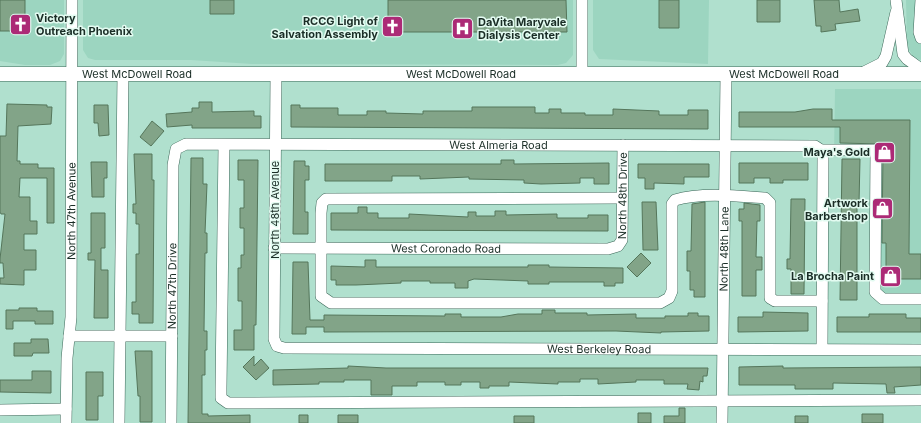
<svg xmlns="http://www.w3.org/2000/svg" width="921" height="423" font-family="Inter,sans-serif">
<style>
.built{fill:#9cd5c0}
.building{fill:#82a488;stroke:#55765b}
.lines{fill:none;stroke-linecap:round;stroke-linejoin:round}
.minor-casing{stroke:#3a6657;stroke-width:12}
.major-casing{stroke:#3a6657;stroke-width:15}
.minor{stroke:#fff;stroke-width:11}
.major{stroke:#fff;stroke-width:14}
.labels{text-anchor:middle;stroke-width:3;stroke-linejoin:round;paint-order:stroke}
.poi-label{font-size:11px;font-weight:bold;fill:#1a2d26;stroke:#e3fbf1;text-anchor:end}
.street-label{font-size:11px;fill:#1a2d26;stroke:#e3fbf1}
</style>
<rect width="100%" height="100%" fill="#b0e0ce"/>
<path class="built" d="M0,0H64V54L60,61L50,65H25L0,61Z
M83,0H573V55L566,63L558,65L252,64L191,60H95L88,58L83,50Z
M593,0H709L708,64L599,59L593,50Z
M906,0H921V60L914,58L907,46Z
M835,89H921V295H884L878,289L871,156H834Z"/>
<path class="building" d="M0,0H25V31H0Z
M210,0H234V14H210Z
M388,0H566L567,32H388Z
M659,0H679V28H659Z
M757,0H780V22H757Z
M814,0H839L840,12L858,9L860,21L835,24L836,30L821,32V26H816Z
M199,102H212V112L254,111V116H261V128H192V125L167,127L166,114L192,112V108H199Z
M7,104L47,105V107H52L51,124L18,126L17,161H20V164H38V168H54V223H47V178H20L19,197H30V221H37V234H24V250H36V270H24V285L0,284V278H4L3,263H0V259L5,214H1L0,212V136H6Z
M94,105H108L109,135L99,136L98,123H94Z
M291,105H300V108H338V115H367V111H386V113L423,114V111H472V107H535V113H549V109H561V113H585V115H613V109L659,111V115H688V110H708V129L291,127Z
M813,109H832V120H910L909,254H921V279H886V243H882L883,150L881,144L840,143V127H739V112H795Z
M152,121L164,131L151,146L140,137Z
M134,154H152V180H154L153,323H139V314H132V302H136V254H139V224H136V213H133V204H136Z
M191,158H203V184H207L205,233H207V253H205L204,331H207V350H205V375H202V414H208V416L250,415V423H188Z
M842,159H860L859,203H857V300H840Z
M238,160H258L256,325H254V350H234V330H242V301H238V268H241V255H244V228H240V208H244V180H238Z
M501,160H514V164L609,163V184H594V178H580V183L541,184L524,183V180L469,179V177L420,179V176H392V181H325V164H501Z
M294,161H305V166H309V180H305V212H308V234H293Z
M91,162H107V178H104V197H92Z
M739,163H808V180H783V183H770V178H754V183H739Z
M638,164H709V177H684V184L654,183V189H645V178H638Z
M791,199H805L804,294H791V269H787V259H790Z
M642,202H656L658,250H643Z
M705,202V297H694V290H690V271H687V251H691L692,204Z
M744,203L760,205V221H757L756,257H762V270H756V296H742V221H739V209H744Z
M358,207H367V213H378V218H409V214L468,217V212H476V216H495V211H506V215L557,214V218H588V215H608V231L331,230V213H358Z
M91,213H105V248H101V270H108V318H94L95,260H88V253H91Z
M641,253L651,263L637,277L627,267Z
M365,260H376V267H528V265H549V267L623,268V283H615V286H604V282H549V284H528V281L474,279L468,281V288H455V283H430V281H401V283L356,285H336V280H331V266L365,267Z
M293,262H308L310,320H324V315L445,316V314H461V317H501L518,314H542V310H555V313H587V315L636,314V318H665V316H688V313H698V316H709V331L661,332V333L616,331L324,332V327H306V334H292Z
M19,308H37V311H53V324H35V321H13V329H6V310H19Z
M763,312L808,313V331L738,332V317H763Z
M869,314H906V318H921V332H837V317H869Z
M31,339H48L49,353H33L32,356H14V343H31Z
M135,351H152V422H140V396H138Z
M254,356V366L261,359L269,368L256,380L243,367Z
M348,366L386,368H708L707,376H703V382L700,381L699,390L687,389L688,384H664V380H636V382L598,384V379H580V382H558V384L509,382V386H489V388H480V382H461V385H445V382H417V386H392V395H371V380H344V382H319V384L273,385V370L348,368Z
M783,366V368L921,367V385L894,387L895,393H887L886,384L833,383V389H795V385H739V367Z
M32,371H51V393L0,392V380H32Z
M86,372H103V396H98V420H86Z
M679,408H685V423H664V416H679Z
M638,413H651V423H638Z
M862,414H883V423H862Z
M299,415H308V423H299Z
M338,415H358V423H338Z
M514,416H534V423H514Z
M795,416H808V423H795Z"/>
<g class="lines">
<defs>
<g id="minor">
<path d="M582,0V74"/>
<path d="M896,0L903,54L907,59L921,69"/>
<path d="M921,0L919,32L921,38"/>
<path d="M862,73L882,63L886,56L896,12"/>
<path id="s1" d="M276,74L274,339L277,346L284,348L921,350"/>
<path d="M224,145L221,388V398L228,403L921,400"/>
<path d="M821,150L823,157L822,349"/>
<path d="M622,198L326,199L322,203L321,213V296L331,303H660L669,298L672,291V204L675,200C701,192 738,196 765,198L770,203V298L775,301H822"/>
<path id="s2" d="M274,248L608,249L618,246L622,240L623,145"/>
<path d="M69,336H172"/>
<path d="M0,410L66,409"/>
<path id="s3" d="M66,423L67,358L71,317L72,0"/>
<path d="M119,423L123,74"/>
<path id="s4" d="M171,423L173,165L176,149L186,144L815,146L821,150H876L875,292L883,299H921"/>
<path id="s5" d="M722,423L726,75"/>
</g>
<g id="major">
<path id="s6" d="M0,74H921"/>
</g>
</defs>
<use href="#minor" class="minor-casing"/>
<use href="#major" class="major-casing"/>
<use href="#minor" class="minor"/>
<use href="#major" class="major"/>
</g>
<defs>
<symbol id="church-square" viewBox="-11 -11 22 22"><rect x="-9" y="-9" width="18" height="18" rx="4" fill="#ac2a76" stroke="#e3fbf1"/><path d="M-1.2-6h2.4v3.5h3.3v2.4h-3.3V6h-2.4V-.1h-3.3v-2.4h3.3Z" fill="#fff"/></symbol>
<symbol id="hospital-square" viewBox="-11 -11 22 22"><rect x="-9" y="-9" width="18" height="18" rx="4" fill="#ac2a76" stroke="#e3fbf1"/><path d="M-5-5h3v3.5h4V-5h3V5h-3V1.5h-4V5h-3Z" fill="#fff"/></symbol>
<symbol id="shop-square" viewBox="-11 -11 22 22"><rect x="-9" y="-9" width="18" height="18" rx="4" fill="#ac2a76" stroke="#e3fbf1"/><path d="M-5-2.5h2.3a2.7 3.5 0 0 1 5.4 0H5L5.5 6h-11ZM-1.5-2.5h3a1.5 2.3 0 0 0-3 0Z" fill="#fff"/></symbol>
</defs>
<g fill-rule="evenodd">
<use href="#church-square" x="8" y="12" width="25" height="25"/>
<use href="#church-square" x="380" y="14" width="25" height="25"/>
<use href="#hospital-square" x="450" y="16" width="25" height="25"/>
<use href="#shop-square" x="872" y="140" width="25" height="25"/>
<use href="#shop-square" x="870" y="196" width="25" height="25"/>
<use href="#shop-square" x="878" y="264" width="25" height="25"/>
</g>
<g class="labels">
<g class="poi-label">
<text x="36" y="22" text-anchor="start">Victory<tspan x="36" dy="13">Outreach Phoenix</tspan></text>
<text x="378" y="25">RCCG Light of<tspan x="378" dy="13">Salvation Assembly</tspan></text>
<text x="478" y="26" text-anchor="start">DaVita Maryvale<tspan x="478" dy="13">Dialysis Center</tspan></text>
<text x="870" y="156">Maya's Gold</text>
<text x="868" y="207">Artwork<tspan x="868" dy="13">Barbershop</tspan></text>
<text x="874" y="280">La Brocha Paint</text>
</g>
<g class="street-label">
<text dy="4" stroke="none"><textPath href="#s6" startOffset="137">West McDowell Road</textPath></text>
<text dy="4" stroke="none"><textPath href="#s6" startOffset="461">West McDowell Road</textPath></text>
<text dy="4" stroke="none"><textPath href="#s6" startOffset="784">West McDowell Road</textPath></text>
<text dy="4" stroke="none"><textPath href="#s4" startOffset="598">West Almeria Road</textPath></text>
<text dy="4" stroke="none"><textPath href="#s2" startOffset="396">North 48th Drive</textPath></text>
<text transform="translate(275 210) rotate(-90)" y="4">North 48th Avenue</text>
<text dy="4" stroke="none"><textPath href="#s3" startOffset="212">North 47th Avenue</textPath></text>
<text dy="4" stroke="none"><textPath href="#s2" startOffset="172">West Coronado Road</textPath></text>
<text dy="4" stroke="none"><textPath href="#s5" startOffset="174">North 48th Lane</textPath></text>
<text dy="4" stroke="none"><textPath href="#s4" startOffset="137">North 47th Drive</textPath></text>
<text dy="4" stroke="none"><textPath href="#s1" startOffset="595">West Berkeley Road</textPath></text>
</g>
</g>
</svg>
